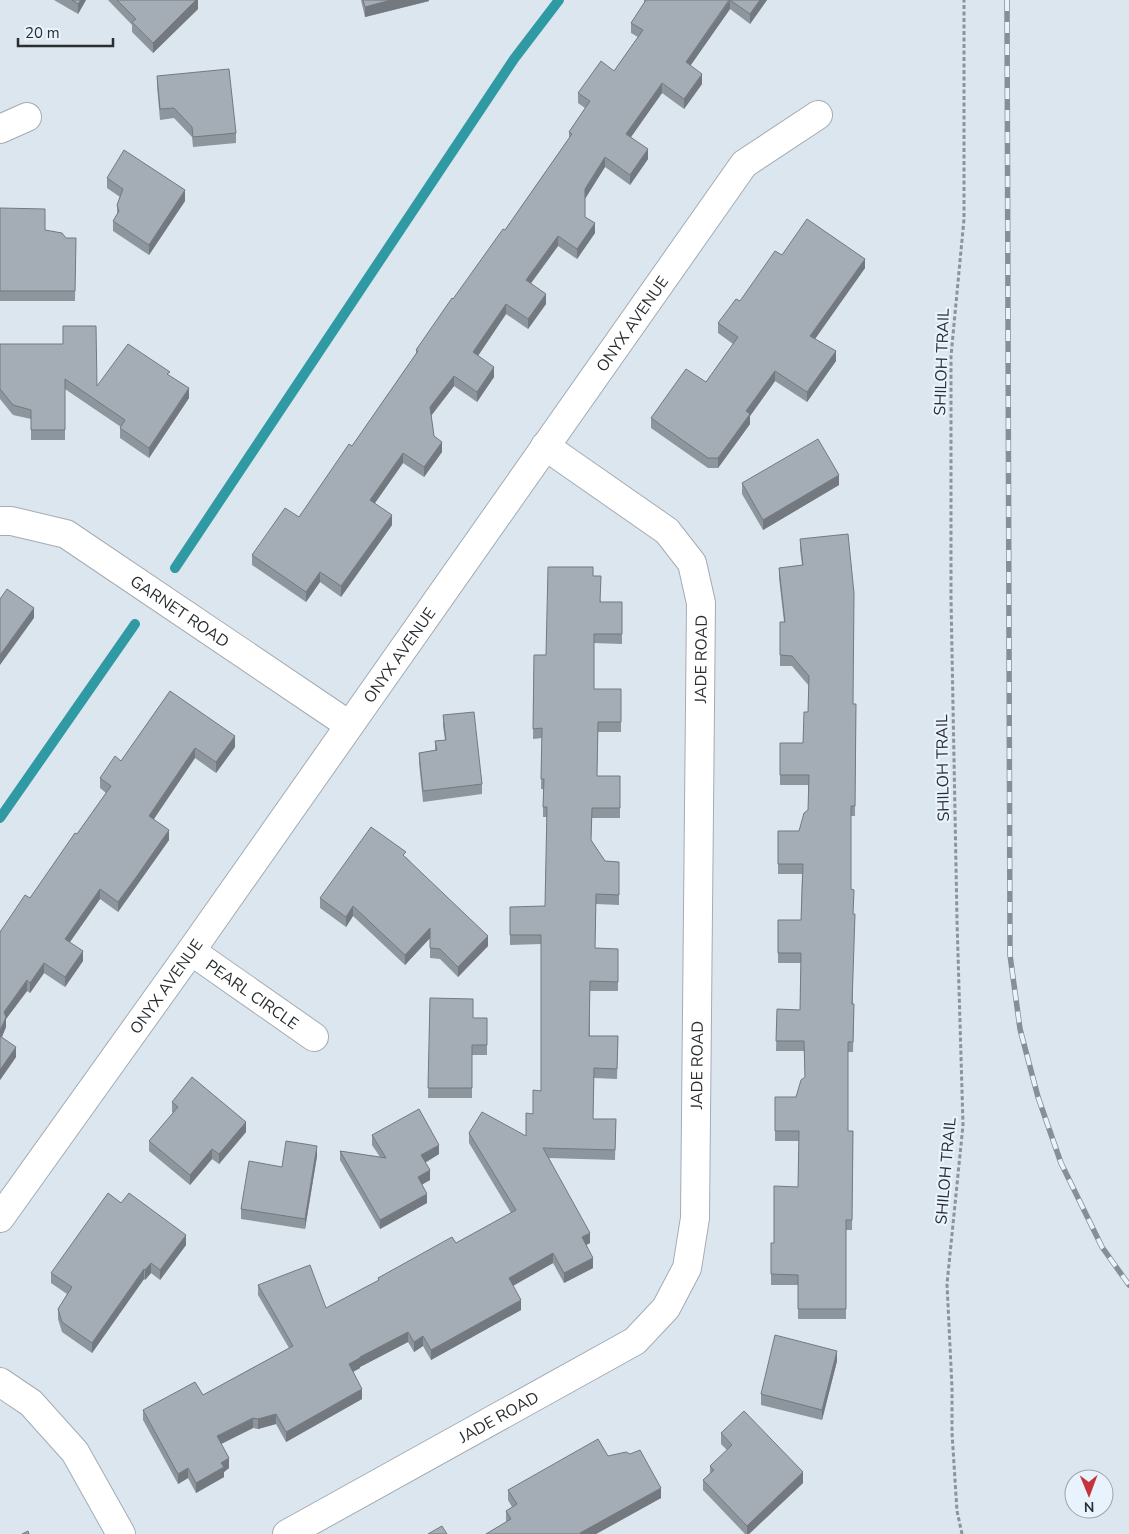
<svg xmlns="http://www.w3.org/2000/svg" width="1129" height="1534" font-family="'Nunito Sans',sans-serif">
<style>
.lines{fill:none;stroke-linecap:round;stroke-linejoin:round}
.stream{stroke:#2f9aa3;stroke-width:10}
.minor-casing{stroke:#a3acb5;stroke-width:30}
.path{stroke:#8c9399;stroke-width:3;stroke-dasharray:4 2.5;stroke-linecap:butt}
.minor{stroke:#fff;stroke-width:28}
.rail-casing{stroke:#878e94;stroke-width:5.5}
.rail{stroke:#e9f3fd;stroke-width:4;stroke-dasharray:11;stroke-linecap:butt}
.wall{fill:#8d959d}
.shaded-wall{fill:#73797f}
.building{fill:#a4adb6;stroke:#73797f}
.labels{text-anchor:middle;stroke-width:4.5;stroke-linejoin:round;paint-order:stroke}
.street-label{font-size:16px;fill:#2a2e31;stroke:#e9f3fd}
</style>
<rect width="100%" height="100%" fill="#dce6ef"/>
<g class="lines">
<path class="stream" d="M175,568L514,59L559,0
M0,818L135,624"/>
<defs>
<g id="minor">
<path d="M0,129L27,117"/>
<path id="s1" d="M0,521H11L66,534L349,725"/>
<path id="s2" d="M191,951L314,1037"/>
<path id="s3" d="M0,1218L191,951L744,164L818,115"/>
<path d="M0,1382L31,1403L75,1452L121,1534"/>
<path id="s4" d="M287,1534L635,1341L666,1308L687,1268L695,1218L701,603L692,563L667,531L545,446"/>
</g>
</defs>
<use href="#minor" class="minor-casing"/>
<path class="path" d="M962,1534L957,1511L952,1433V1388L947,1284L963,1125L957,920L951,598V356L964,219V0"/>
<use href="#minor" class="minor"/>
<defs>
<path id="rail" d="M1007,0L1010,955L1020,1029L1038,1097L1061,1163L1102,1247L1129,1285"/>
</defs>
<use href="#rail" class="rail-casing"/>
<use href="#rail" class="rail"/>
</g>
<path class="wall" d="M54,0H86L78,14Z
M108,0H198V9L153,53L132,32V25Z
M361,0H429V1L365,17Z
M644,0H767L750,24L730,9L690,66L702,84L684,109L662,93L631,137L648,159L630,185L605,167L585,198V217L595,233L577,259L558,246L531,283L546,304L528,329L506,314L478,356L494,377L477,402L454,386L431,416L434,436L442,452L424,477L403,463L375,503L392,525L341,597L320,582L306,602L252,565V555L299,517L352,446L416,354V350L505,230L569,138V132L585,108L578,103V93L614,71L638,37L631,33V23L644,5Z
M157,76L236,133V143L193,147L192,137L174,118L160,120L157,86Z
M107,178L185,201L149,255L113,231V221L117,214V205L120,197L107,188Z
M0,208L45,230L66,238H76L75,301H0Z
M782,255L865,268L815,339L836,361L807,402L775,381L750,416V424L718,468H708L651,428V418L706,382L733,344L718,333V323L740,301Z
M0,344L97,386L170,376L189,398L149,458L120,438V428L121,427L65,389V440H31V419L13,415L0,399Z
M742,483L839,485L763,530L742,494Z
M800,539L856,714L855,816H851V889L853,1004L854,1014L853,1052H848V1131H853L852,1230H846V1319H798V1285H771V1243H774L798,1187L799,1141H775V1097H796L805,1077L804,1051H776L777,1009L800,1010L801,963H778V953L801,920L802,874H778V831H799L808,810V785H780V743H803L808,712L809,686L792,666H780V622H784L779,578V568L802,565L800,549Z
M593,576L601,602H622V644L594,643V689H621V732H598L597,776H620V818H592L591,840L605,861L619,862V905L596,904L595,948L618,949V991H590V1036H618L617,1079L594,1078L593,1119H616L615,1160L549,1158L590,1243L586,1245L593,1268L564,1283L553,1263L513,1286L521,1310L431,1360L423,1346L414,1352L408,1342L360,1367V1368L353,1372L362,1399L286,1442L276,1424L258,1429L253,1428L221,1444L229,1468L224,1472V1477L196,1493L188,1478L178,1484L143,1420V1410L203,1395L289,1348L258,1295V1285L326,1308L378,1281V1278L456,1243L511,1213L469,1143V1133L526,1136L541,1091V944L510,945V935L545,906L547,817H543V789H541L542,738L533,739L534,655H546Z
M170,691L235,747L216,773L195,758L154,819L169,840L118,912L100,899L70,942L83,961L65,987L44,973L30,993L27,991L6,1019V1027L2,1037L16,1057L0,1080V932L30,898L77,834L106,793L100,788V778L121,761Z
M443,715L482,784V794L423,802L419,763V753L435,750V741L445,740L443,726Z
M406,857L488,946L458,977L440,959L430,958V938L405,965L353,916L346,927L320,908V898Z
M430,998L473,1018H487V1055H472V1098H428Z
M172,1102L246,1132L219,1164L212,1159L190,1185L149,1151V1141L173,1113L172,1112Z
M372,1135L439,1154L425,1163L430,1180L422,1184L427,1203L380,1229L340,1160V1151L380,1157L372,1145Z
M317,1156L305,1229L241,1219V1209L282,1167Z
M121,1203L186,1245L160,1280L151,1273L145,1280L144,1279L92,1353L62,1332L58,1319V1309L67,1294L51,1283V1273Z
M837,1361L822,1420L761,1405V1394Z
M721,1433L803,1483L749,1534H745L703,1490V1480L710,1473V1466L727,1450L721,1444Z
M608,1456L661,1498L596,1534H486L506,1522V1511L512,1507L508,1500V1490Z"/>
<path class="shaded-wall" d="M81,0H86L78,14V4Z
M196,0H198V9L153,53V43Z
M391,0H429V1L365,17V7Z
M730,0V9L686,72V62Z
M760,0H767L750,24V14Z
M702,74V84L684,109V99Z
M662,83V93L626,144V134Z
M648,149V159L630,185V175Z
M605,157V167L585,199V189Z
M185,190V201L149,255V245Z
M595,223V233L577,259V249Z
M558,236V246L526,290V280Z
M865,259V268L810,346V336Z
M546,294V304L528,329V319Z
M506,304V314L473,363V352Z
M836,351V361L807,402V392Z
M494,367V377L477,402V392Z
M775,371V381L750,416V424L718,468V458L746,411Z
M454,376V386L430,417V407Z
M189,388V398L149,458V448Z
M442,442V452L424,477V467Z
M403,453V463L370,510V500Z
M839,475V485L763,530V520Z
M392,515V525L341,597V586Z
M320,572V582L306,602V592Z
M34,608V618L0,665V655Z
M235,736V747L216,773V762Z
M195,748V758L149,826V816Z
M169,830V840L118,912V902Z
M100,889V899L65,949V939Z
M353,906V916L346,927V917Z
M430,928V938L405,965V955Z
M488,936V946L458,977V967Z
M83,951V961L65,987V977Z
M44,963V973L30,993V983Z
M27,980V991L6,1019V1027L0,1041V1031L4,1012Z
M16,1047V1057L0,1080V1070Z
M246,1122V1132L219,1164V1154Z
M439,1145V1154L421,1165V1155Z
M317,1146V1156L305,1229V1219Z
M212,1149V1159L190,1185V1175Z
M430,1170V1180L418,1187V1177Z
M427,1194V1203L380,1229V1220Z
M590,1233V1243L582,1247V1237Z
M186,1235V1245L160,1280V1270Z
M553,1253V1263L509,1288V1278Z
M593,1258V1268L564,1283V1273Z
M151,1263V1273L145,1280V1270Z
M144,1269V1279L92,1353V1343Z
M521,1300V1310L431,1360V1350Z
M408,1332V1342L360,1367V1368L349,1374V1364L360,1357Z
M423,1336V1346L414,1352V1342Z
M837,1351V1361L822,1420V1410Z
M362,1389V1399L286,1442V1432Z
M276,1414V1424L258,1429V1419Z
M253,1418V1428L217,1446V1436Z
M229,1458V1468L224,1472V1477L196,1493V1483L221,1463Z
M188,1468V1478L178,1484V1474Z
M803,1472V1483L749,1534H747V1526Z
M661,1488V1498L596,1534H580V1533Z"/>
<path class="building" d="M72,0H81L78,4Z
M117,0H196L153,43L132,22L136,19Z
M363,0H391L365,7Z
M646,0H729L686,62L702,74L684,99L662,83L626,134L648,149L630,175L605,157L585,189V217L595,223L577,249L558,236L526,280L546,294L528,319L506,304L473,352L494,367L477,392L454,376L430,407L434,436L442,442L424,467L403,453L370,500L392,515L341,586L320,572L306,592L252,555L285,508L299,517L349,444L352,446L418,351L416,350L452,298L453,299L503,229L505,230L572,134L569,132L590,101L578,93L601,61L614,71L643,30L631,23Z
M730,0H760L750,14Z
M229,69L236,133L193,137L192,127L174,108L160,109L157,76Z
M124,150L185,190L149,245L113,221L119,211L117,205L123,189L107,178Z
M0,208L45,209V230L62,233L66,238H76L75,291H0Z
M807,219L865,259L810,336L836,351L807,392L775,371L746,411L750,414L718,458H708L651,418L686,369L706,382L738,337L718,323L736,299L740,301L775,251L782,255Z
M63,326H96L97,386L128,344L170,372L167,374L189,388L149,448L120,428L125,420L65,379V430H31V410L13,405L0,389V344H63Z
M818,439L839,475L763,520L742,483Z
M848,534L854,593L853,704H856L855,806H851V889L854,890L853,914H855L852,1004H854L853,1042H848V1131H853L852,1220H846V1309H798V1275L771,1274V1243H774V1186L798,1187L799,1131H775V1097H796L801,1080L805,1077L804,1041H776L777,1009L800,1010L801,953H778V920H801L803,864H778V831H799L804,813L808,810L809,775H780V743H803L804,712H808L809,676L792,656L780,655V622H785L779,568L803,565L800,539Z
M548,567H593V576H601L600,602H622V634H594V689H621V722H598L597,776H620V808H592L591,840L605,861L619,862V895L596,894L595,948L618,949V982L590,981L589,1036H618L617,1069L594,1068L593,1119H616L615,1150L543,1148L590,1233L582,1237L593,1258L564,1273L553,1253L509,1278L521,1300L431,1350L423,1336L414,1342L408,1332L360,1357V1358L349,1364L362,1389L286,1432L276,1414L258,1419L253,1418L217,1436L229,1458L221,1463L224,1467L196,1483L188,1468L178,1474L143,1410L195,1382L203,1395L293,1346L258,1285L310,1265L326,1308L379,1280L378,1278L452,1237L456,1243L516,1210L469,1133L482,1112L526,1136V1113L533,1114V1090L541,1091V935H510V907L545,906L547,807H543L544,779H541L542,728L533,729L534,655H546Z
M7,589L34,608L0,655V599Z
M170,691L235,736L216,762L195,748L149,816L169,830L137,876L118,902L100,889L65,939L83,951L65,977L44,963L30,983L27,980L4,1012L6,1017L0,1031V932L25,895L30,898L75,833L77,834L111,786L100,778L115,756L121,761Z
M474,712L482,784L423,791L419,753L437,750L435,741L446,740L443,715Z
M371,827L406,852L403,855L488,936L458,967L440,949L430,948V928L405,955L353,906L346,917L320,898Z
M430,998L473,999V1018H487V1045H472V1088H428Z
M0,1036L16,1047L0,1070Z
M192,1077L246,1122L219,1154L212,1149L190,1175L149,1141L178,1107L172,1102Z
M419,1109L439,1145L421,1155L430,1170L418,1177L427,1194L380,1220L340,1151L386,1158L372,1135Z
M286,1141L317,1146L305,1219L241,1209L249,1161L282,1167Z
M108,1193L121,1203L129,1193L186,1235L160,1270L151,1263L145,1270L144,1269L92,1343L62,1322L58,1309L72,1287L51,1273Z
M775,1335L837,1351L822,1410L761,1394Z
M744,1411L803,1472L747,1526L703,1480L714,1470L710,1466L732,1445L721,1433Z
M598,1439L608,1456L626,1452L630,1454L640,1450L661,1488L580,1533L581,1534H486L511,1519L506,1511L517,1504L508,1490Z
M442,1526L447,1534H428Z
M28,1531L29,1534H22Z"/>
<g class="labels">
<g class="street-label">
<text dy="6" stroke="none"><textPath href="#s3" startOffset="1095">ONYX AVENUE</textPath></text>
<text transform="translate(941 362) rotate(-88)" y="6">SHILOH TRAIL</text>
<text dy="6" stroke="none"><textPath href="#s1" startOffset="205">GARNET ROAD</textPath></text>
<text dy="6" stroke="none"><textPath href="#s3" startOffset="690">ONYX AVENUE</textPath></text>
<text dy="6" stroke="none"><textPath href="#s4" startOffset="1098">JADE ROAD</textPath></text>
<text transform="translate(942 768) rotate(-91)" y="6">SHILOH TRAIL</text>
<text dy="6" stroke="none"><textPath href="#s3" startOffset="285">ONYX AVENUE</textPath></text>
<text dy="6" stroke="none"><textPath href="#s2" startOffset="75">PEARL CIRCLE</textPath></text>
<text dy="6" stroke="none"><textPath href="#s4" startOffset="692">JADE ROAD</textPath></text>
<text transform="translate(945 1171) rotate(-85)" y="6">SHILOH TRAIL</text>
<text dy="6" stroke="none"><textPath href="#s4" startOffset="242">JADE ROAD</textPath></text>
</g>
</g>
<g transform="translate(1089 1494) rotate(179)"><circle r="24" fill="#e9f3fd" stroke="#9da4ab"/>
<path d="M0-4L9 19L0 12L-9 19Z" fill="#c4343b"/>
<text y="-8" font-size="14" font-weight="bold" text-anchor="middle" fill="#2a2e31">N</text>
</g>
<path d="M18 38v8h95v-8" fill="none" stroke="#2a2e31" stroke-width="2.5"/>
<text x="25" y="38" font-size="15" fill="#2a2e31" stroke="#e9f3fd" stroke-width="4" paint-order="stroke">20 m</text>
</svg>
